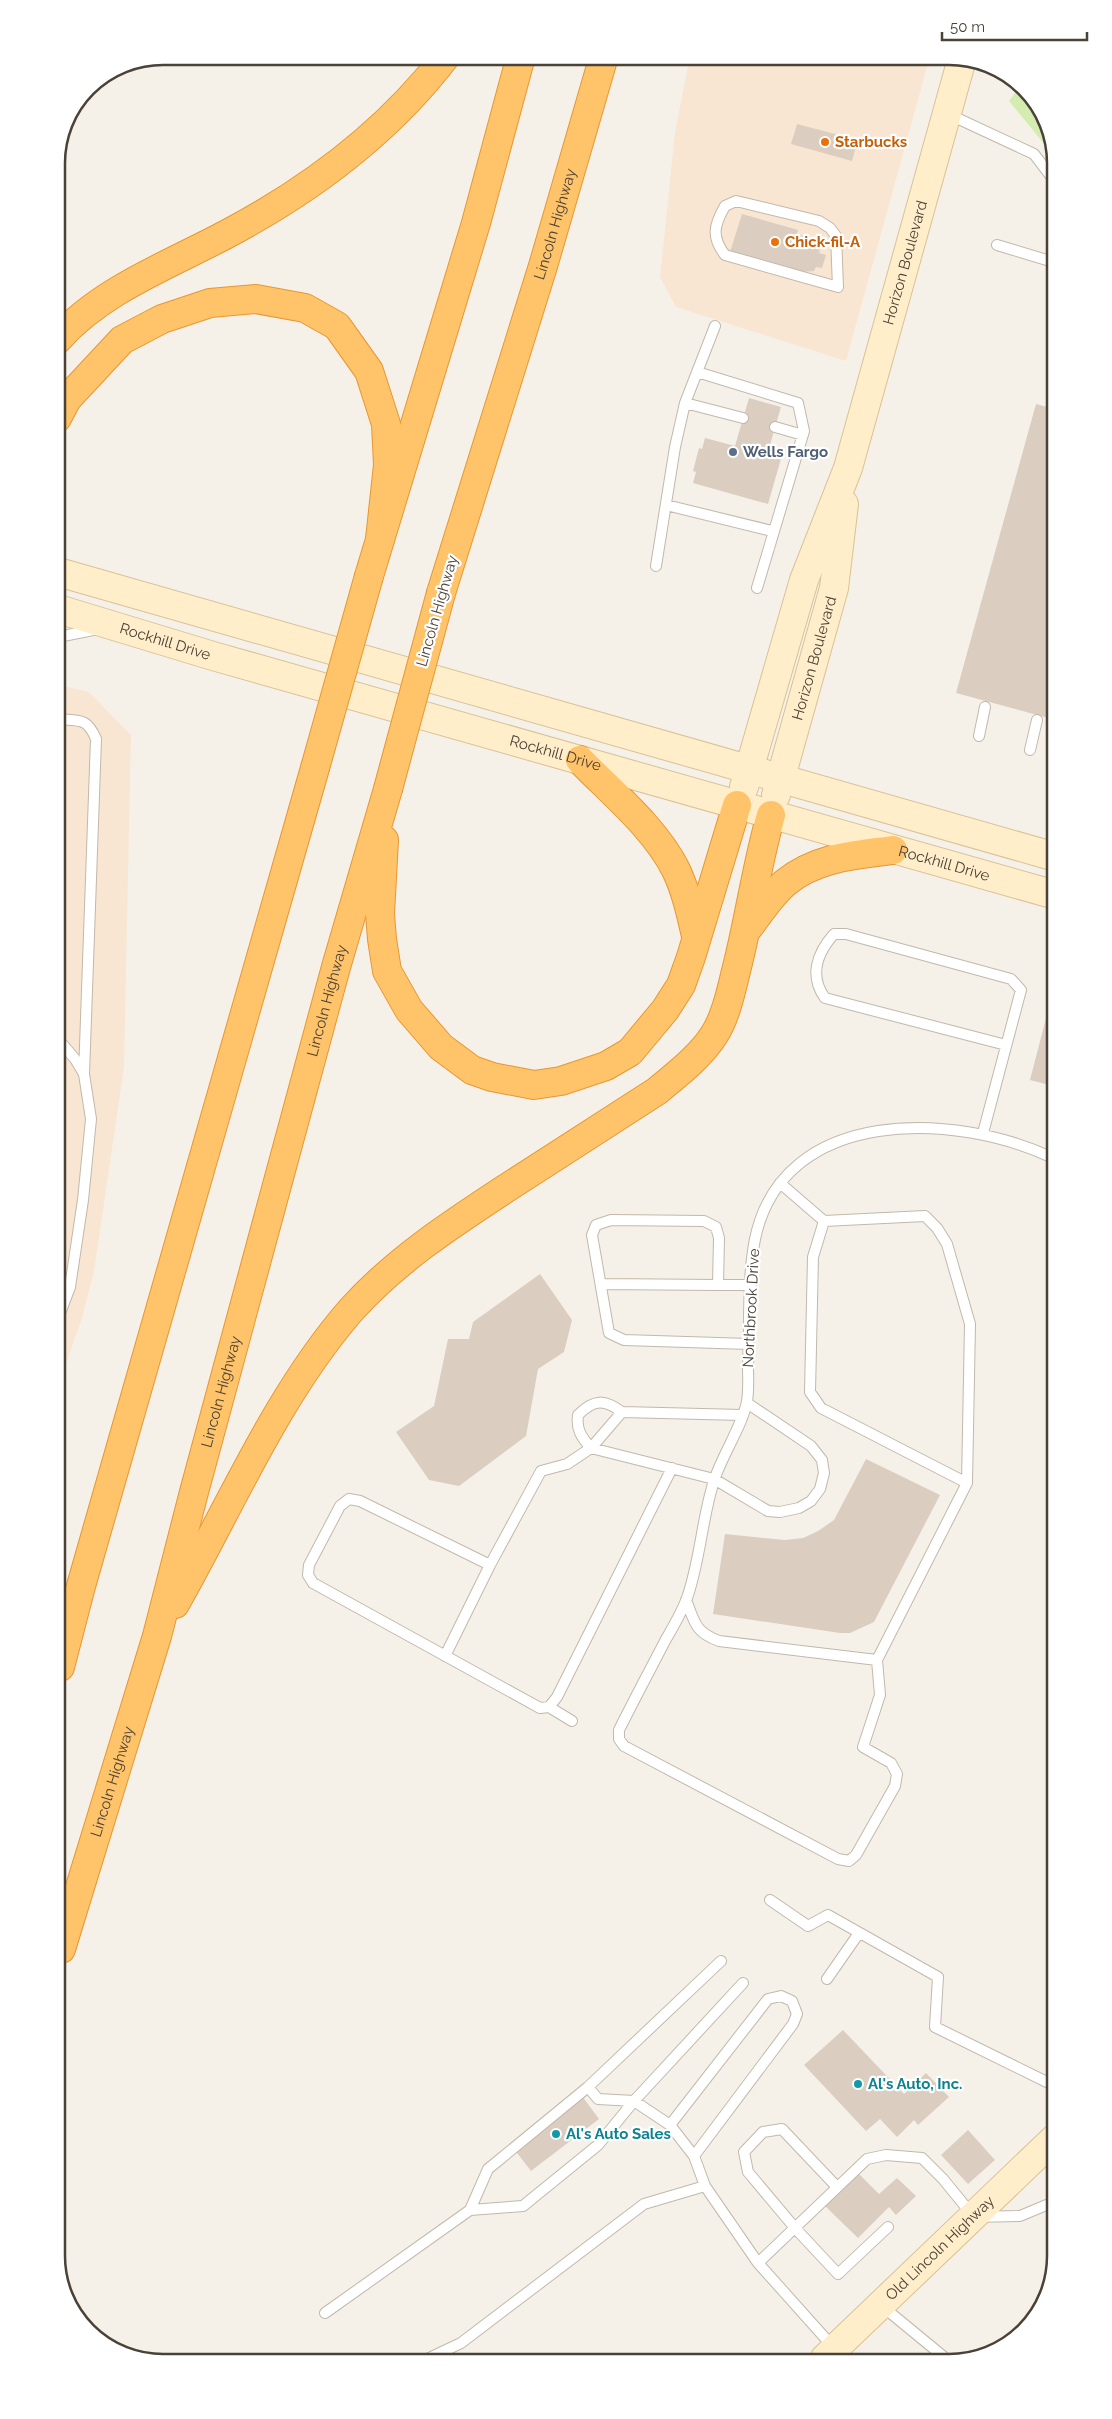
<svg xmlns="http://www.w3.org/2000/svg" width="1112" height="2419" font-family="Raleway,sans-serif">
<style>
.commercial{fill:#f8e6d3}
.green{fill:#d5ecb0}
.building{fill:#dbcec0}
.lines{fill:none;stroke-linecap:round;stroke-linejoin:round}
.lane-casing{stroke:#c2b8ab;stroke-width:12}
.secondary-casing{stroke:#d8c296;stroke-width:30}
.highway-casing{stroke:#e79731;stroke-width:30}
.lane{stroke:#fff;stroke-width:10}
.secondary{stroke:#ffeec9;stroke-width:28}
.highway{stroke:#ffc36a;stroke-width:28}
.highway-bridge-casing{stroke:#e79731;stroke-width:30;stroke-linecap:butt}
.highway-bridge{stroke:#ffc36a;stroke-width:28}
.food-dot{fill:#e8710a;stroke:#fff;stroke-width:2}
.service-dot{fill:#5c6f8a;stroke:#fff;stroke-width:2}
.culture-dot{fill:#0f9aa8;stroke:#fff;stroke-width:2}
.labels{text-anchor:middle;stroke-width:4.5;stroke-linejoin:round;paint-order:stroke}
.food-label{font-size:15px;font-weight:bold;fill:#c56008;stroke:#fff;text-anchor:start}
.street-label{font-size:15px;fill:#4a4137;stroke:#fff}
.service-label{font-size:15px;font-weight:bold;fill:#4e5e75;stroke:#fff;text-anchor:start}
.culture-label{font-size:15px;font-weight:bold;fill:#0d838f;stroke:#fff;text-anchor:start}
.rim{fill:none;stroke:#4a4137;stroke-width:2.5}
</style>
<rect width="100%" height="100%" fill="#f5f1e9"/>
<path class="commercial" d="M690,56H930L846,361L676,307L660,277L675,132Z
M58,685L89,692L131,735L124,1067L94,1272L82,1318L60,1381Z"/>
<path class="green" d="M1020,86L1050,129V151L1009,101Z"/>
<path class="building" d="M797,124L858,140L852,161L791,144Z
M742,214L798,230L797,234L810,238L821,246L819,253L826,255L822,268L816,267L814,271L801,272L730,252Z
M749,398L781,407L767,455L781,459L768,504L693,483L696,472L693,471L699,448L702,449L705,438L735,446Z
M1036,404L1051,408L1052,719L956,693Z
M1052,995V996L1053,1086L1030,1080Z
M540,1274L572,1320L564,1352L538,1369L526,1436L459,1486L429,1480L396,1432L434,1406L448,1339H469L473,1322Z
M866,1459L940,1495L874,1622L850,1633H840L713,1614L725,1534L785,1540L803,1538L818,1531L834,1520Z
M843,2030L904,2094L926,2073L949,2097L918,2125L914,2120L897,2137L880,2119L866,2131L804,2065Z
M582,2096L599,2119L531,2171L514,2149Z
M968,2130L995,2160L968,2184L941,2155Z
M858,2173L879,2194L897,2178L916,2196L896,2215L889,2207L858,2238L825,2206Z"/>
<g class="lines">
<defs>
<path id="lane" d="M948,114L1034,154L1050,175
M736,201L819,221L830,228L836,236L838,287L725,255C711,237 714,225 725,206Z
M997,245L1050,261
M697,372L798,403L804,431L757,588
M685,403L743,418
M775,427L803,435
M666,505L772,531
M656,566L675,447L685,403L715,326
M58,637L98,629
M58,719C79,721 87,717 96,739L84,1074
M979,736L985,707
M1030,750L1037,720
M59,1040L75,1059L84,1074L91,1119L83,1200L70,1287L59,1316
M983,1133L1021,990L1011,979L846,934H834C817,953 809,976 825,998L1006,1045
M780,1183L824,1221L813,1257L810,1392L821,1408L967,1483L877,1660L880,1695L863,1747L891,1763L897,1774L895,1786L856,1855L849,1861L838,1859L624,1746L619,1739V1730C634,1700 650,1670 665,1641C673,1627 682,1612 687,1598C701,1558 702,1515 715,1478C722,1456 744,1422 747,1401C749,1390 748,1378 748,1366C750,1325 747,1280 755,1239C783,1105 956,1112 1053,1158
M824,1221L925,1216L937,1228L947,1244L970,1324L967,1483
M601,1284L718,1285
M749,1344L624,1340L609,1333L592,1235L596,1225L611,1220L704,1221L716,1227L719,1238L718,1285H751
M622,1412L591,1448C581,1437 576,1429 578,1415C594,1399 604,1399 622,1412L742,1415
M672,1468L557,1697L549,1707L540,1708L313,1583L308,1575L309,1565L340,1506L349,1499L360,1501L490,1565L541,1471L567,1464L591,1448L714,1479L768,1511L780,1512L799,1508L811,1501L820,1489L824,1473L822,1460L811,1446L747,1403
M686,1600C695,1623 695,1632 719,1641L877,1660
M445,1656L490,1565
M549,1707L572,1721
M770,1900L808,1926L828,1915L938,1977L935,2027L1055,2086
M827,1979L859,1933
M588,2087L721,1961
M670,2125L768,1999L781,1996L792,2001L797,2014L793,2024L694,2156
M837,2187L782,2129L763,2132L744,2152L748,2172L795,2228L838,2274L888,2227
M470,2210L523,2206L598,2145L634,2101L743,1983
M882,2306L944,2357
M325,2313L470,2210L488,2169L588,2087L598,2099L634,2101L670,2125L694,2156L705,2186L758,2263
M834,2348L758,2263L867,2159L886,2155L922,2158L943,2179L974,2217L1020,2216L1056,2201
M423,2361L461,2343L644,2204L705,2186"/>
<g id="secondary">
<path d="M58,572L1052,856"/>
<path id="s1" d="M58,609L213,656L1052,894"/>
<path id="s2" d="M744,787L804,580L848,468L962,59"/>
<path id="s3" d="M776,795L834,588L844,504"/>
<path id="s4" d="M825,2358L1055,2138"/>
</g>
<g id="highway">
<path d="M57,340C101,290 169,265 227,234C310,190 388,132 446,56"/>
<path d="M57,418L67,399L122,340L162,319L210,303L256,299L305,308L337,326L369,371L386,424L388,465L380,539"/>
<path d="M369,576L476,223L521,56"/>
<path id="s5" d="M441,593L543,266L604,56"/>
<path d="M580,760C613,794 655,828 676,870C686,891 691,914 696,936"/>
<path d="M384,840L380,914L382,939L387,971L409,1010L441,1047L472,1070L492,1077L534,1085L561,1081L606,1066L630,1052L665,1010L681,985L691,957L737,805"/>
<path d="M749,927C760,912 771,895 785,883C816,857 856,855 893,850"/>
<path d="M175,1604C230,1507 277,1395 351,1310C395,1261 450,1225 505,1189C555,1157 606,1124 657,1091C676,1075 700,1057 714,1035C727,1015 732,986 738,963C750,914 757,864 771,815"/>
<path d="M60,1667L81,1586L315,768"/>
<path id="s6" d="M61,1949L157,1636L194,1492L336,967L388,789"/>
</g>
</defs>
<use href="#lane" class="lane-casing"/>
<use href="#secondary" class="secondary-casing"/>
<use href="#highway" class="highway-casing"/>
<use href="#lane" class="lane"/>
<use href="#secondary" class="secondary"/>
<use href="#highway" class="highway"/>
<defs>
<path id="highway-bridge" d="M315,768L369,576
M388,789L441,593"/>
</defs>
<use href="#highway-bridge" class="highway-bridge-casing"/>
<use href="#highway-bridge" class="highway-bridge"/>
</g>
<g class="food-dot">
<circle cx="825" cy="142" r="5"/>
<circle cx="775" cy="242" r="5"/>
</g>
<circle class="service-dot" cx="733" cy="452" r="5"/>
<g class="culture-dot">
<circle cx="858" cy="2084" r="5"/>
<circle cx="556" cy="2134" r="5"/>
</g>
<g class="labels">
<g class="food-label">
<text x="835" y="147">Starbucks</text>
<text x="785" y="247">Chick-fil-A</text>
</g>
<g class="street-label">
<text dy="5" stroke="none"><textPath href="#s5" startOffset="386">Lincoln Highway</textPath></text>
<text dy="5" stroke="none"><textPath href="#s2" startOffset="549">Horizon Boulevard</textPath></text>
<text transform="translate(437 611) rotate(-74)" y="5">Lincoln Highway</text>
<text dy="5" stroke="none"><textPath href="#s1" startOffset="112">Rockhill Drive</textPath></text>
<text dy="5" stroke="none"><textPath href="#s3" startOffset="142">Horizon Boulevard</textPath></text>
<text dy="5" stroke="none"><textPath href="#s1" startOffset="518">Rockhill Drive</textPath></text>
<text dy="5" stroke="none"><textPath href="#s1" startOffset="922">Rockhill Drive</textPath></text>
<text dy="5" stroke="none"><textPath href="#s6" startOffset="985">Lincoln Highway</textPath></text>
<text transform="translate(751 1308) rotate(-87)" y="5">Northbrook Drive</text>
<text dy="5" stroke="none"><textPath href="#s6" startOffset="580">Lincoln Highway</textPath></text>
<text dy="5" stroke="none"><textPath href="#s6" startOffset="175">Lincoln Highway</textPath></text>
<text dy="5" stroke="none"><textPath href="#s4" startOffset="159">Old Lincoln Highway</textPath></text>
</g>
<g class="service-label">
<text x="743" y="457">Wells Fargo</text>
</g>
<g class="culture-label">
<text x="868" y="2089">Al's Auto, Inc.</text>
<text x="566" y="2139">Al's Auto Sales</text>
</g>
</g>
<path d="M0 0H1112V2419H0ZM163 65H949A98 98 0 0 1 1047 163V2256A98 98 0 0 1 949 2354H163A98 98 0 0 1 65 2256V163A98 98 0 0 1 163 65Z" fill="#fff" fill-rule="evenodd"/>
<path class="rim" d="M163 65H949A98 98 0 0 1 1047 163V2256A98 98 0 0 1 949 2354H163A98 98 0 0 1 65 2256V163A98 98 0 0 1 163 65Z"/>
<path d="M942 32v8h145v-8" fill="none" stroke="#4a4137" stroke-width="2.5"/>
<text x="950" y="32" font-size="15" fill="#4a4137" stroke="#ffffff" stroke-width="4" paint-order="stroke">50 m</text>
</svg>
